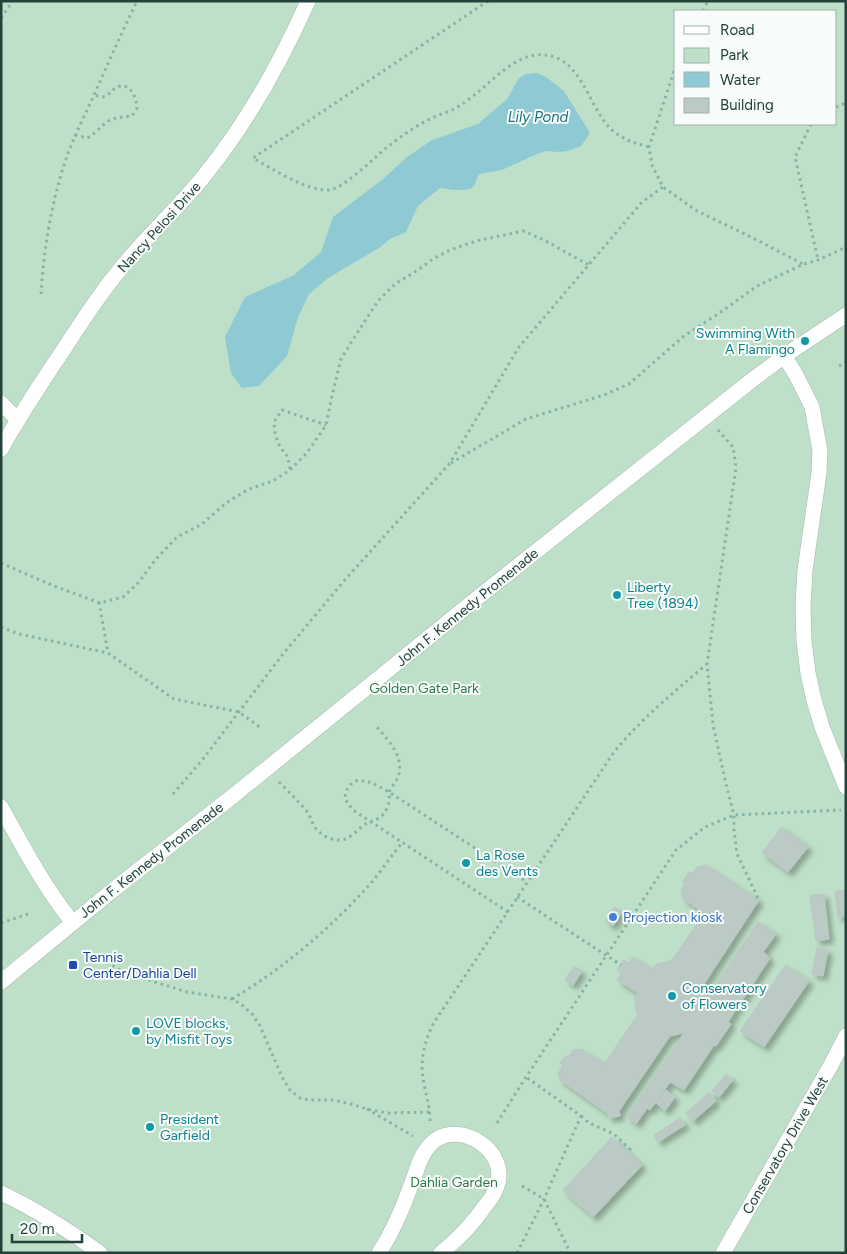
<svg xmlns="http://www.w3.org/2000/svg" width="847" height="1254" font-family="Figtree,sans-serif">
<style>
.green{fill:#bfe0c8;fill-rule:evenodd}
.water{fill:#8ec9d4}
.building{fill:#bbcac4;stroke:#b8c9c2;filter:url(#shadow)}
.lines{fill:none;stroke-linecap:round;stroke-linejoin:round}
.minor-casing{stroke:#a8b8b2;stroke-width:16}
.path{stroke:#86b3a5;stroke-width:3;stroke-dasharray:2.5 4;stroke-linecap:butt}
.minor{stroke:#fff;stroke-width:15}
.culture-dot{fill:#0f9aa8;stroke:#f7fbf9;stroke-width:2}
.shop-dot{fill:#3f7fe0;stroke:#f7fbf9;stroke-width:2}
.transit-dot{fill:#1a4fb4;stroke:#f7fbf9;stroke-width:2}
.labels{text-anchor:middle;stroke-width:4;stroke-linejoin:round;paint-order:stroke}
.street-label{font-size:14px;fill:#24423a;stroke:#f7fbf9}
.culture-label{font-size:14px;fill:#0d838f;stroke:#f7fbf9;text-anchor:start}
.park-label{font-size:14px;fill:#2d7a4b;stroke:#f7fbf9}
.shop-label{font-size:14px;fill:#366cbe;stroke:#f7fbf9;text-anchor:start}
.transit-label{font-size:14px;fill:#164399;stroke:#f7fbf9;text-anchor:start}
.water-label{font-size:15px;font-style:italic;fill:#1c6f80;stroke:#f7fbf9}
</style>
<defs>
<filter id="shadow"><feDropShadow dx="4.5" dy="4.5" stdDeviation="2.5" flood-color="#0004"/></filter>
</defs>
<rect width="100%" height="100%" fill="#e6efeb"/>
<path class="green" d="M1,1H846V1253H1ZM676,11H836V124H676Z"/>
<path class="water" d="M537,73L546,77L564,91L590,133L581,146L568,151L558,152L546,151L537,154L502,170L479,174C477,177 476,183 474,186C468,193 448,189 440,188L418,206L406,232L390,239L379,248L328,278L309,294L298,317L287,356L259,386L242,388L231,373L225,337L245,297L294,275L321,252L333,217L383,179L407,157L432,140L478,124L507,99L519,78L526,74Z"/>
<path class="building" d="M782,827L808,847L788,872L762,853Z
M706,865L759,900L704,984L707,998L758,922L776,934L763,952L770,958L728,1022L731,1024L716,1046L714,1045L684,1090L670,1082L650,1110L647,1108L636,1124L627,1117L684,1033L670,1036L619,1111L620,1116L610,1118L607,1113L560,1080L558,1073L563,1066L560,1063L566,1055L568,1057L573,1050L581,1049L604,1064L638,1014L637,1013L634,999L638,993L617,980L622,973L617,970L624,960L628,963L633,957L653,970L656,964L671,961L705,913L683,899L681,890L685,883L683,881L689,872L692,873L697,867Z
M846,890V916L838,917L835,891Z
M824,894L829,939L816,941L810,895Z
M614,907L622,912L613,926L605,921Z
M817,948L828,950L823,976L812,974Z
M786,965L809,981L764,1047L740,1031Z
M574,966L582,971L573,985L565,980Z
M726,1074L733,1080L719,1097L712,1091Z
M666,1090L675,1097L665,1111L656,1103Z
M709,1092L716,1101L693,1121L686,1113Z
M680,1118L685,1125L658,1142L654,1135Z
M612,1137L642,1165L593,1217L563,1190Z"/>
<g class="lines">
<defs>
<path id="minor" d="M784,356L796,375L812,407L820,451L819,473L805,570L803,606L804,641L808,673L814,700L822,727L846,787
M1,403L18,420
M1,449C21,413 43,380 66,346C82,321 99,295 118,272C144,238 177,210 204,176C247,123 280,64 308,1
M1,807C23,847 44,887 73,923
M1,982L113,890L233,796L481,595L752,380L784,356L846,315
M1,1193C37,1210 68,1230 100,1253
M379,1253C392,1233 402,1210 410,1188C416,1174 419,1157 429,1146C453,1116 510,1148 497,1186C495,1193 490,1200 485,1206C473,1224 458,1239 441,1253
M723,1253L831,1065L846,1036"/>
</defs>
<use href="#minor" class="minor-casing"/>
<path class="path" d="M488,1L253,158C273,169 306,191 329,190C343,189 374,158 386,148C400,137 414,127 430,119C440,114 452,111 461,105C466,102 471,97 476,94C491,81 516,56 536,55C582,51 586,106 612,130C623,140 635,143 649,147
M703,11L708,1
M1,18L13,1
M676,65L649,147L652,165L663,187L697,211L747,235L803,264
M836,107L846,103
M811,124L795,157L818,260
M75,135L87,138C95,134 100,127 107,122C114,117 123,117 132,116L137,108C135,87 122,77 107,96L102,97L94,95
M41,294C44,245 53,193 70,148C77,130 86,113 94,95C108,63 122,32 137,1
M839,366L846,362
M718,430L733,447L736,468L707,664L713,725L726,784L734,815V830L737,854L759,900
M451,463L526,419L604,395L629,384L684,336L718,314L757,286L804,264L818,260L846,247
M290,469L288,457L280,447L275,434L274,422L282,410L326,425
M1,563L54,586L100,603L123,597L139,582L156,559L177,537L202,524L226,503L249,489L273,481L290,470L307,453L326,425L332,396L341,359L359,330L378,301L395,284L418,270L433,259L450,250L476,241L523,231L544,240L589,265
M99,602L108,653L174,699L239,712L261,728
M1,627L19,634L108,653
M279,782C288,791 297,800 306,810C309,814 311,819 313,824C318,834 330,841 342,840C352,838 358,828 367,823C371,821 371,822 375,820C386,816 391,803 389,792C392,786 397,781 399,774C403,755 388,740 377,727
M173,794L203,759L283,654L343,582L450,463L519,347L642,202L663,187
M517,897L621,965
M508,912L353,810L345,799C345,791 348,787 354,781C369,779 376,785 389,792L527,882
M1,923L28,914
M90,952L123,972L187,992L232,999L241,1004L253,1015L260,1026L282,1077L290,1090L300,1098L310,1100H333L351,1104L367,1109L387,1113L430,1112
M232,999C284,968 331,928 371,883C382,870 391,856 402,843
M367,1109L413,1136
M581,1116L589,1123L614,1134L630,1149L628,1152
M430,1121C430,1106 425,1092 423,1078C420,1059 425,1041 433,1024L614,752C641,719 674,692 707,664
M497,1123L526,1077L676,850L705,827L734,815L841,810
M522,1186L544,1199L569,1250L568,1253
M517,1253L544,1199L581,1116L526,1077"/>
<use href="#minor" class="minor"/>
</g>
<g class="culture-dot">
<circle cx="805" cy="341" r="5"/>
<circle cx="617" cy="595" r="5"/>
<circle cx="466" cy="863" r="5"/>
<circle cx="672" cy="996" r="5"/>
<circle cx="136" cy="1031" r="5"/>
<circle cx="150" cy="1127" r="5"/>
</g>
<circle class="shop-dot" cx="613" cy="917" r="5"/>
<rect class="transit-dot" x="68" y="960" width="10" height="10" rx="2.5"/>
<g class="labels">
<g class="street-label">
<text transform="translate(159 227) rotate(-48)" y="5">Nancy Pelosi Drive</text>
<text transform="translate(467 607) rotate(-39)" y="5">John F. Kennedy Promenade</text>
<text transform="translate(151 860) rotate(-38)" y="5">John F. Kennedy Promenade</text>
<text transform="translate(785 1145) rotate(-60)" y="5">Conservatory Drive West</text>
</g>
<g class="culture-label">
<text x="795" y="338" text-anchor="end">Swimming With<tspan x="795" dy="16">A Flamingo</tspan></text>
<text x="627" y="592">Liberty<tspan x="627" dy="16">Tree (1894)</tspan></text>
<text x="476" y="860">La Rose<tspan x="476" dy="16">des Vents</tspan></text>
<text x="682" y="993">Conservatory<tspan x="682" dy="16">of Flowers</tspan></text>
<text x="146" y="1028">LOVE blocks,<tspan x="146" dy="16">by Misfit Toys</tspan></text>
<text x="160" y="1124">President<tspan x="160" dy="16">Garfield</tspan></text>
</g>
<g class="park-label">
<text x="424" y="693">Golden Gate Park</text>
<text x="454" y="1187">Dahlia Garden</text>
</g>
<g class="shop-label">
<text x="623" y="922">Projection kiosk</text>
</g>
<g class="transit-label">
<text x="83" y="962">Tennis<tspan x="83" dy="16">Center/Dahlia Dell</tspan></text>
</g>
<g class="water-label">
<text x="538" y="122">Lily Pond</text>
</g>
</g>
<rect width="847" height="1254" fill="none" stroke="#24423a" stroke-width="5"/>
<rect x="674" y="10" width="162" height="115" fill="#f7fbf9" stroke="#a3b1ad"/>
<rect x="684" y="26" width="25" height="8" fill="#ffffff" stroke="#a3b1ad"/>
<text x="720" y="35" font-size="15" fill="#24423a">Road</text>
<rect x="684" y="48" width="25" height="15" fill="#bfe0c8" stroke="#a3b1ad"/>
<text x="720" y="60" font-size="15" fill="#24423a">Park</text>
<rect x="684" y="72" width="25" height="15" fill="#8ec9d4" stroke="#a3b1ad"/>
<text x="720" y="85" font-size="15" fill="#24423a">Water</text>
<rect x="684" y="98" width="25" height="15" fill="#bbcac4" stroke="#a3b1ad"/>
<text x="720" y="110" font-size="15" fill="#24423a">Building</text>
<path d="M12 1234v8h70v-8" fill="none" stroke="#24423a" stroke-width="2.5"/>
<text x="20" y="1234" font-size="15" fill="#24423a" stroke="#f7fbf9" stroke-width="4" paint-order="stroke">20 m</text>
</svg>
